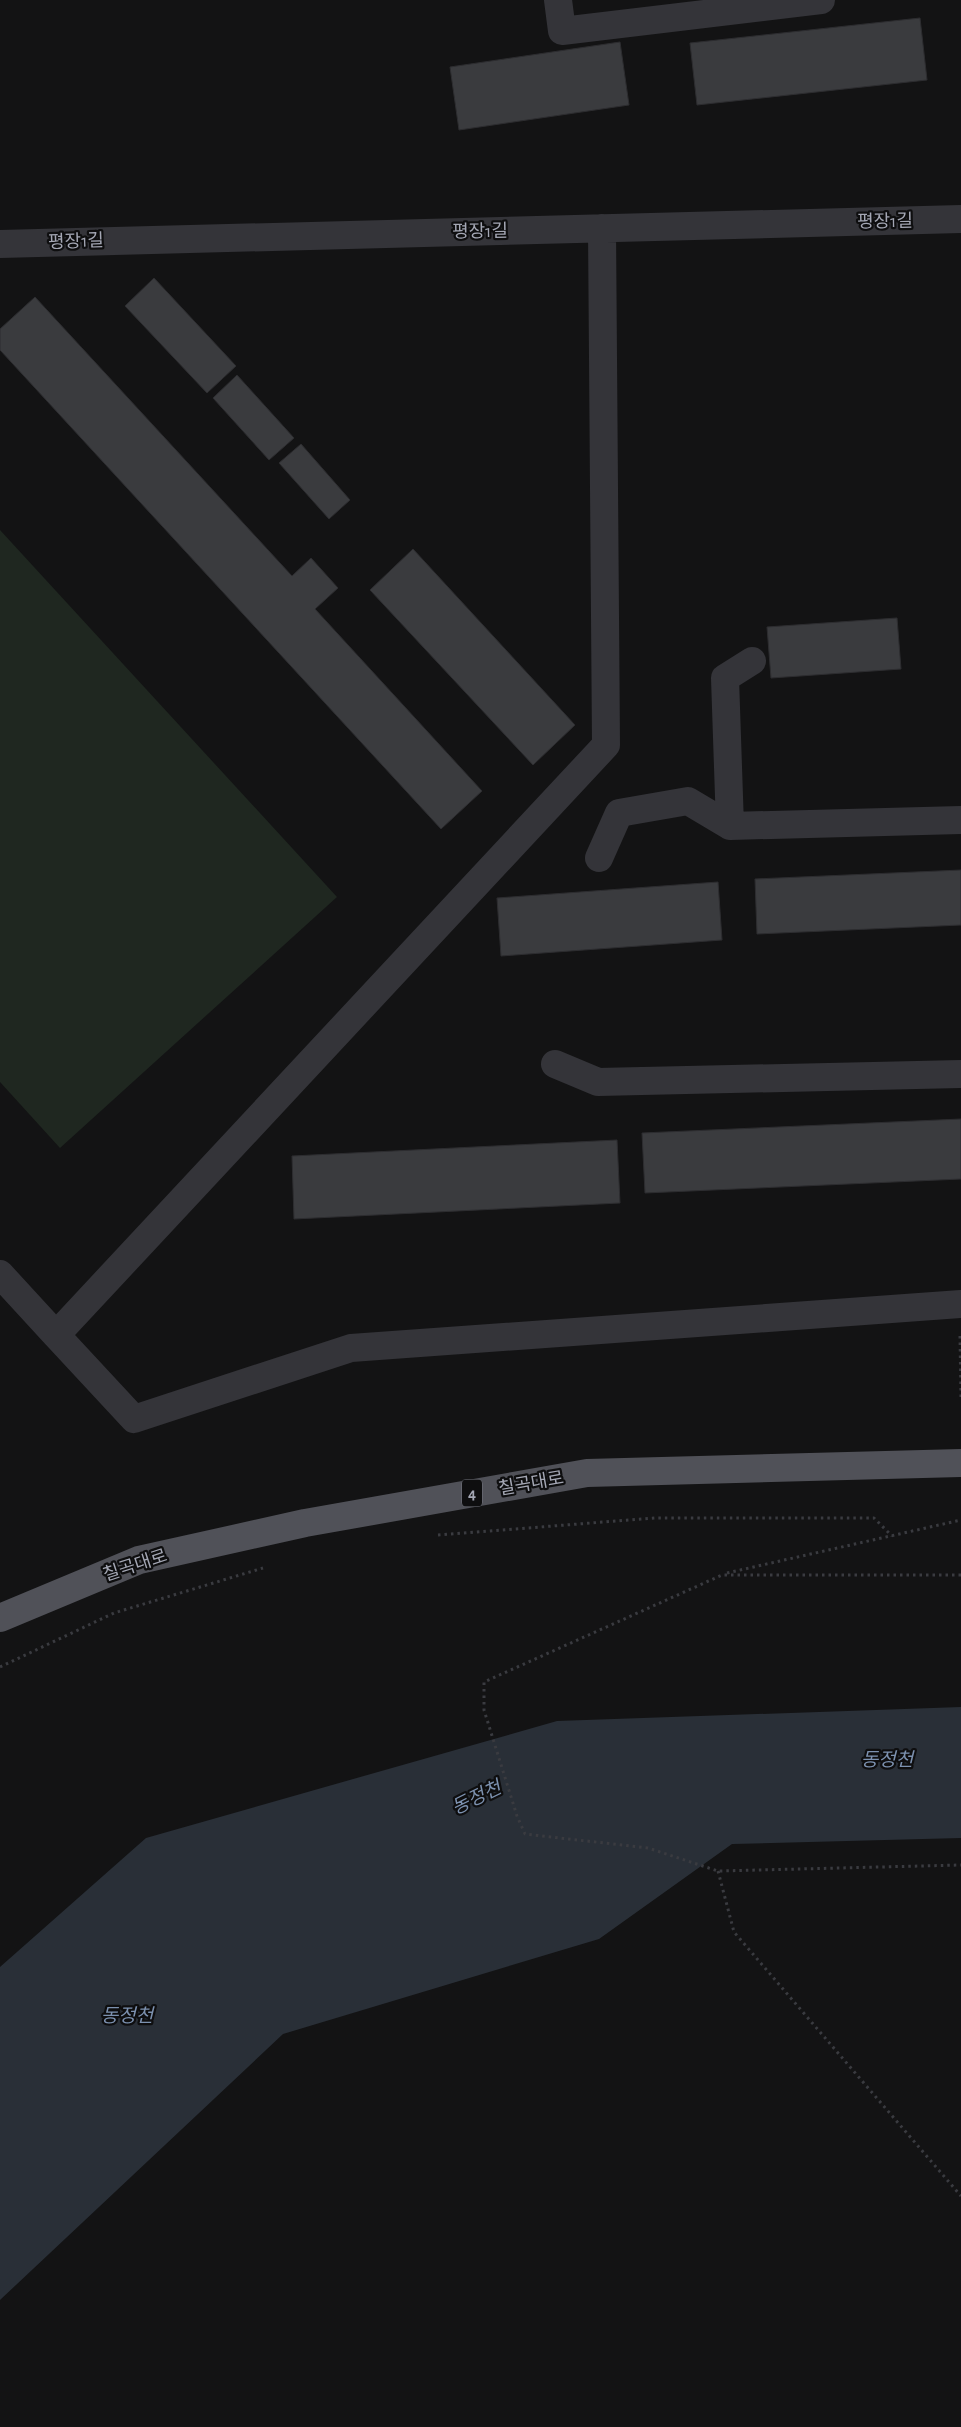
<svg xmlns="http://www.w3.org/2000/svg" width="961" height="2427" font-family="'Alegreya Sans','Noto Sans KR',sans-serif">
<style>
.green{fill:#1f2720}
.water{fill:#292f37}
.building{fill:#3a3b3e;stroke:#2d2d30}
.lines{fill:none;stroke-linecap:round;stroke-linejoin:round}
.path{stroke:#3a3b40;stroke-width:3;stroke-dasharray:2.5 4;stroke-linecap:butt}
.minor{stroke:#343439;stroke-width:28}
.major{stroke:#505158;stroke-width:28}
.labels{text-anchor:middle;stroke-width:4.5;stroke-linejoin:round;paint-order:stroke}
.shield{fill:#0e0e0f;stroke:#777982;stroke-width:1}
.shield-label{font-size:16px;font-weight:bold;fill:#a4a7b4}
.street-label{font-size:18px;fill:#a4a7b4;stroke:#0e0e0f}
.water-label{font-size:19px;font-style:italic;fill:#7c91af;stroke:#0e0e0f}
</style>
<rect width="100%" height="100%" fill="#131314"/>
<path class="green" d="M0,530L337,897L60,1148L0,1082Z"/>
<path class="water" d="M961,1707V1838L732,1844L599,1939L283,2034L0,2300V1967L146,1838L557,1721Z"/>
<path class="building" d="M920,18L927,80L697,105L690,43Z
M620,42L629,105L459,130L450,67Z
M154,278L236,366L207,393L125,306Z
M35,297L292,576L311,558L338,588L315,609L482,791L441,829L0,350V329Z
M237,375L294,438L269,460L213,398Z
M301,444L350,500L329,519L279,463Z
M413,549L575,725L533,765L370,590Z
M897,618L901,669L771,678L767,627Z
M961,870V925L757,934L755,879Z
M718,882L722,940L501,956L497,898Z
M961,1119V1179L645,1193L642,1133Z
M617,1140L620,1203L294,1219L292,1156Z"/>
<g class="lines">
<path class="path" d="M960,1336L961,1398
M438,1535L655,1518H874L892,1536
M727,1573L961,1520
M961,1575H722L484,1682V1710L517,1816L525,1834L648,1848L718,1871L961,1865
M0,1667L114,1613L263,1568
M718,1871L734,1932L961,2196"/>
<path class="minor" d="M558,0L562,31L821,0
M602,228L606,745L56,1335L134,1419L351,1348L961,1304
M0,244L961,219
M752,661L725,678L730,826L961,820
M599,858L619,813L688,801L730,826
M555,1064L598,1082L961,1074
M0,1274L56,1335"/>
<path class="major" d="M0,1618L139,1560L305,1523L587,1473L961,1463"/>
</g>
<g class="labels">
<rect class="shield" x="462" y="1479.5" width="20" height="27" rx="4"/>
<g class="shield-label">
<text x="472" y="1499">4</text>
</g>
<g class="street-label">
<text transform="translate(885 221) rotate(-1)" y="6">평장1길</text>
<text transform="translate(480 231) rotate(-1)" y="6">평장1길</text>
<text transform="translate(76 241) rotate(-2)" y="6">평장1길</text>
<text transform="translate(531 1483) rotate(-10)" y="6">칠곡대로</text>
<text transform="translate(135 1565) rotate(-18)" y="6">칠곡대로</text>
</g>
<g class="water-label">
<text x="887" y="1766">동정천</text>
<text transform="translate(476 1797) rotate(-26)" y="7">동정천</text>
<text x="127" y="2022">동정천</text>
</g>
</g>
</svg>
